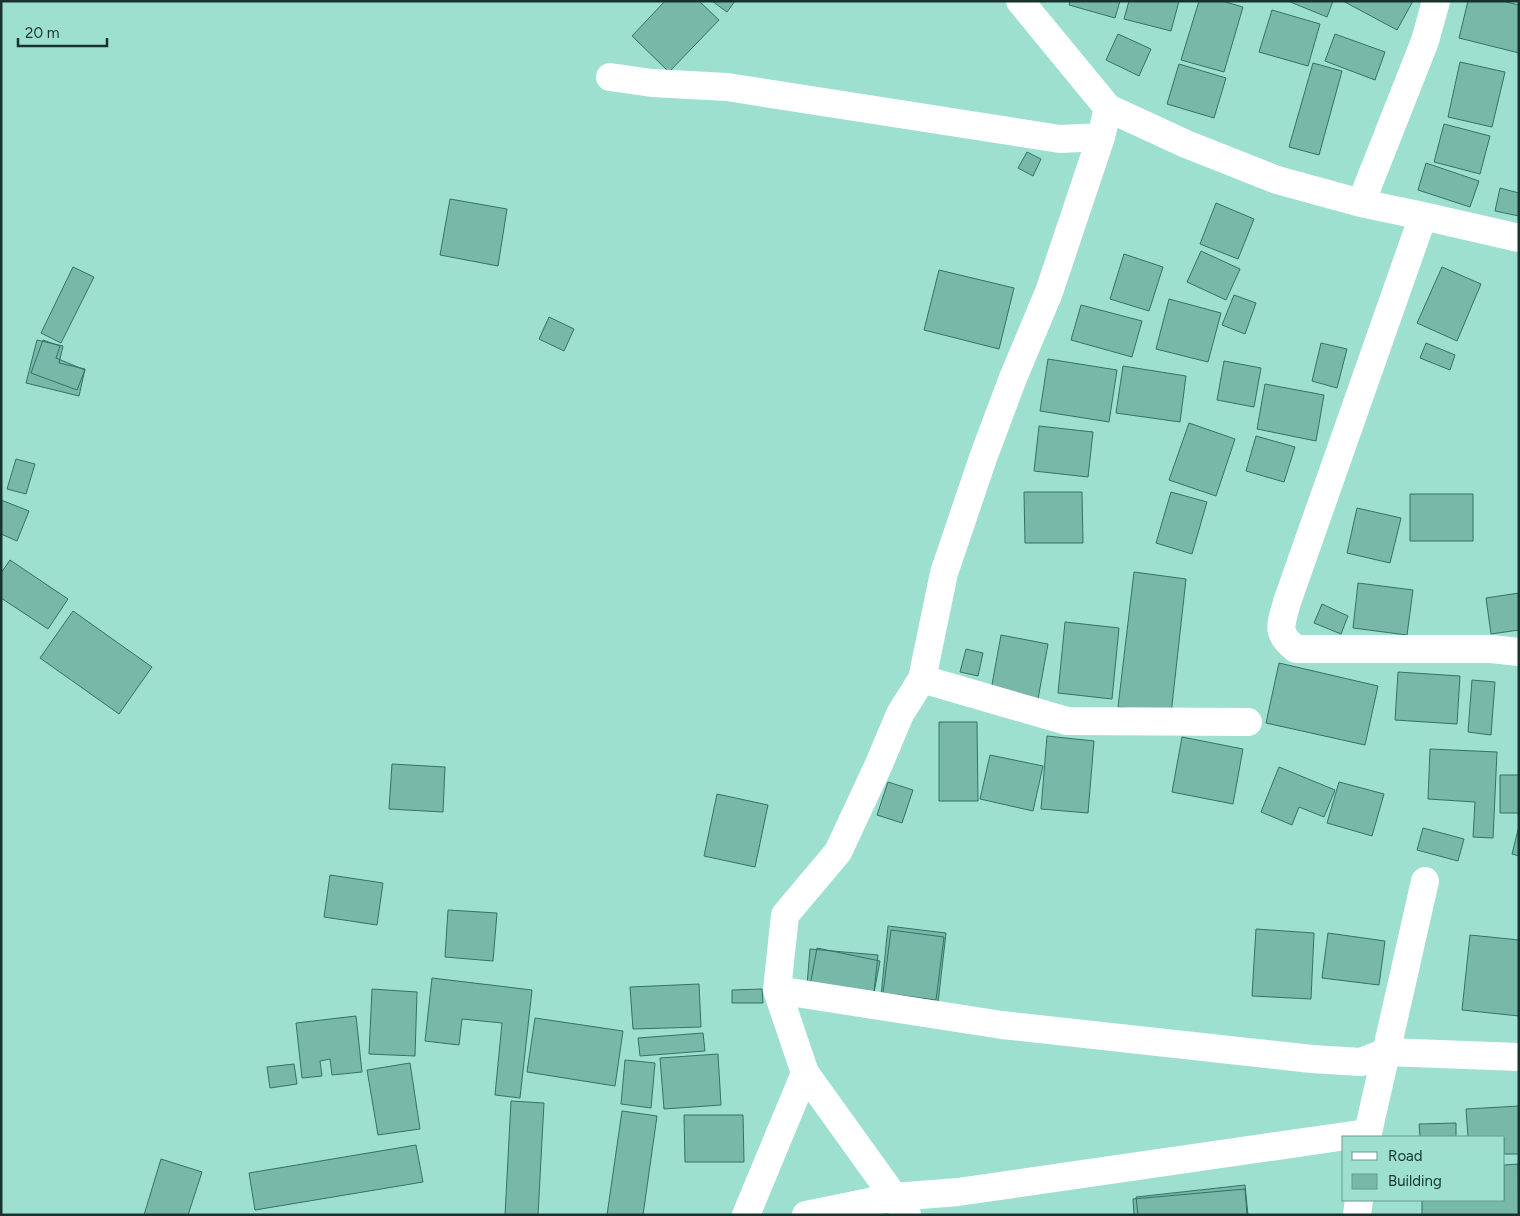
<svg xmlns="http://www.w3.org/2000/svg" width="1520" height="1216" font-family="Figtree,sans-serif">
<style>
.building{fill:#77b8a9;stroke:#317365}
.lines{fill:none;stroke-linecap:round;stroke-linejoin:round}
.minor{stroke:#fff;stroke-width:28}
</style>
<rect width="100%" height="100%" fill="#9de0d0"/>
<path class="building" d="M665,1H699L719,20L669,72L632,36Z
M712,1H735L727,12Z
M1070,1H1120L1115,18L1069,5Z
M1129,1H1179L1171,31L1124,19Z
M1199,1H1222L1243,7L1224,72L1181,60Z
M1288,1H1333L1327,17Z
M1343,1H1413L1397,30Z
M1468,1H1502L1519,5V53L1459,38Z
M1272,10L1320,24L1308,66L1259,52Z
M1118,34L1151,49L1139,76L1106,60Z
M1335,34L1385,52L1375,80L1325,61Z
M1460,62L1505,72L1492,127L1448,117Z
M1313,63L1342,71L1319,155L1289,147Z
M1179,64L1226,78L1214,118L1167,104Z
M1444,124L1490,136L1480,174L1434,162Z
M1027,152L1041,159L1033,176L1018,168Z
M1426,163L1479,181L1470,207L1418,190Z
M1500,188L1519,193V216L1495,211Z
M450,199L507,209L498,266L440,255Z
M1216,203L1254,219L1238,259L1200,244Z
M1201,251L1240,269L1226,300L1187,282Z
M1124,254L1163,267L1149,311L1110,299Z
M73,267L94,277L61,343L41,333Z
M1442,267L1481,284L1457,341L1417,323Z
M939,270L1014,288L999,349L924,330Z
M1234,295L1256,303L1245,334L1222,325Z
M1169,299L1221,313L1208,362L1156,349Z
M1081,305L1142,321L1132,357L1071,340Z
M549,317L574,329L564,351L539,339Z
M37,340L63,346L59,363L85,369L79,396L26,383Z
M43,340L60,346L56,358L85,370L77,390L31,373Z
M1321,343L1347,349L1337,388L1312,381Z
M1426,343L1455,355L1450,370L1420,358Z
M1048,359L1117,370L1109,422L1040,411Z
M1224,361L1261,368L1254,407L1217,400Z
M1123,366L1186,376L1180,422L1116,413Z
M1265,384L1324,395L1316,441L1257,429Z
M1189,423L1235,439L1216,496L1169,480Z
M1039,426L1093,432L1088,477L1034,471Z
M1256,436L1295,447L1284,482L1246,471Z
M16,459L35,464L26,494L7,489Z
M1024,492H1082L1083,543H1025Z
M1171,492L1207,502L1192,554L1156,543Z
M1410,494H1473V541H1410Z
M1,500L29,511L17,541L1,534Z
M1357,508L1401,518L1390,563L1347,553Z
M10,560L68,599L48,629L1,598V573Z
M1134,572L1186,579L1171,714L1118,707Z
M1358,583L1413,590L1407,635L1353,628Z
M1519,593V630L1491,634L1486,598Z
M1322,604L1348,616L1341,634L1314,623Z
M73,611L152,667L119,714L40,658Z
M1065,622L1119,628L1112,699L1058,693Z
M1001,635L1048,644L1038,699L991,690Z
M966,649L983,653L978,676L960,672Z
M1279,663L1378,686L1365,745L1266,723Z
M1398,672L1460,676L1457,724L1395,720Z
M1472,680L1495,682L1491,735L1468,732Z
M939,722H977L978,801H939Z
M1047,736L1094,741L1088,813L1041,809Z
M1182,737L1243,749L1233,804L1172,792Z
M1430,749L1497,752L1493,838L1473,837L1475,802L1428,799Z
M990,755L1043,766L1033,811L980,799Z
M392,764L445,767L443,812L389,809Z
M1279,767L1335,790L1324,817L1299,807L1292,825L1261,812Z
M1500,775H1519V813H1500Z
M888,782L913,790L902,823L877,815Z
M1339,782L1384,794L1372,836L1327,823Z
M717,794L768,805L755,867L704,856Z
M1519,826V856L1512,854Z
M1423,828L1464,839L1458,861L1417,850Z
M330,875L383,883L377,925L324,917Z
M448,910L497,913L493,961L445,957Z
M888,926L946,933L938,1003L881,996Z
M1256,929L1314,933L1311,999L1252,996Z
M891,930L944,937L936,1000L883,993Z
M1328,933L1385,941L1379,985L1322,978Z
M1470,935L1519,940V1016L1462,1010Z
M817,948L880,961L873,998L810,986Z
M810,949L878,955L874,992L807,985Z
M432,978L532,990L520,1098L495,1095L502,1023L462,1019L459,1045L425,1041Z
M699,984L701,1027L633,1029L630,987Z
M372,989L417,992L415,1056L369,1054Z
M762,989L763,1003H732V990Z
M356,1016L362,1072L332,1075L330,1059L320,1061L322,1076L302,1078L296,1023Z
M535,1018L623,1031L615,1086L527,1072Z
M703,1033L705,1051L640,1056L638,1038Z
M718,1054L721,1105L664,1109L660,1058Z
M625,1060L655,1063L651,1108L621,1104Z
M410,1063L420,1129L378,1135L367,1070Z
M294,1064L297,1084L270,1088L267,1067Z
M511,1101L544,1103L538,1215H505Z
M1519,1106V1154H1504V1137H1468L1466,1109Z
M622,1111L657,1116L643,1215H607Z
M684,1115H743L744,1162H685Z
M1456,1123V1137H1420L1419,1124Z
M416,1145L423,1182L255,1210L249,1173Z
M161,1159L202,1172L188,1215H144Z
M1518,1164L1519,1215H1422V1200H1504V1165Z
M1245,1185L1248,1215H1138L1136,1197Z
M1245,1189L1247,1215H1134L1133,1199Z"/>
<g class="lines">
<path class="minor" d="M1020,1L1108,108L1186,144L1277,180L1361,203L1423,216L1519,238
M610,77L652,83L727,87L1060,139L1101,137
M1108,108L1101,137L1049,292L1013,378L983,458L944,573L922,679L1067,721L1248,722
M1361,203L1425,41L1436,1
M1423,216L1287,602C1281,625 1275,633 1296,649H1491L1519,652
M777,990L1002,1025L1312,1059L1361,1062L1386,1052L1519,1057
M1367,1137L1425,881
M746,1215L805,1073
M806,1215L894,1197L958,1192L1367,1133
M907,1215L805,1073L777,990L785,915L838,852L879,764L900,714L922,679
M1357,1215L1359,1200"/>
</g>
<rect width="1520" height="1216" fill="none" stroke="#18332d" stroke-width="5"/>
<rect x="1342" y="1136" width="162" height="65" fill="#9de0d0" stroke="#689b8f"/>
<rect x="1352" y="1152" width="25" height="8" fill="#ffffff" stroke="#689b8f"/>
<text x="1388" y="1161" font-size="15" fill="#18332d">Road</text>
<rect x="1352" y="1174" width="25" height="15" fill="#77b8a9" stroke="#689b8f"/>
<text x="1388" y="1186" font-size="15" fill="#18332d">Building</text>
<path d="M18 38v8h89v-8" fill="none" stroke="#18332d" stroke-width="2.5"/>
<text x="25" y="38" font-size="15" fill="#18332d" stroke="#9de0d0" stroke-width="4" paint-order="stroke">20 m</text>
</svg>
